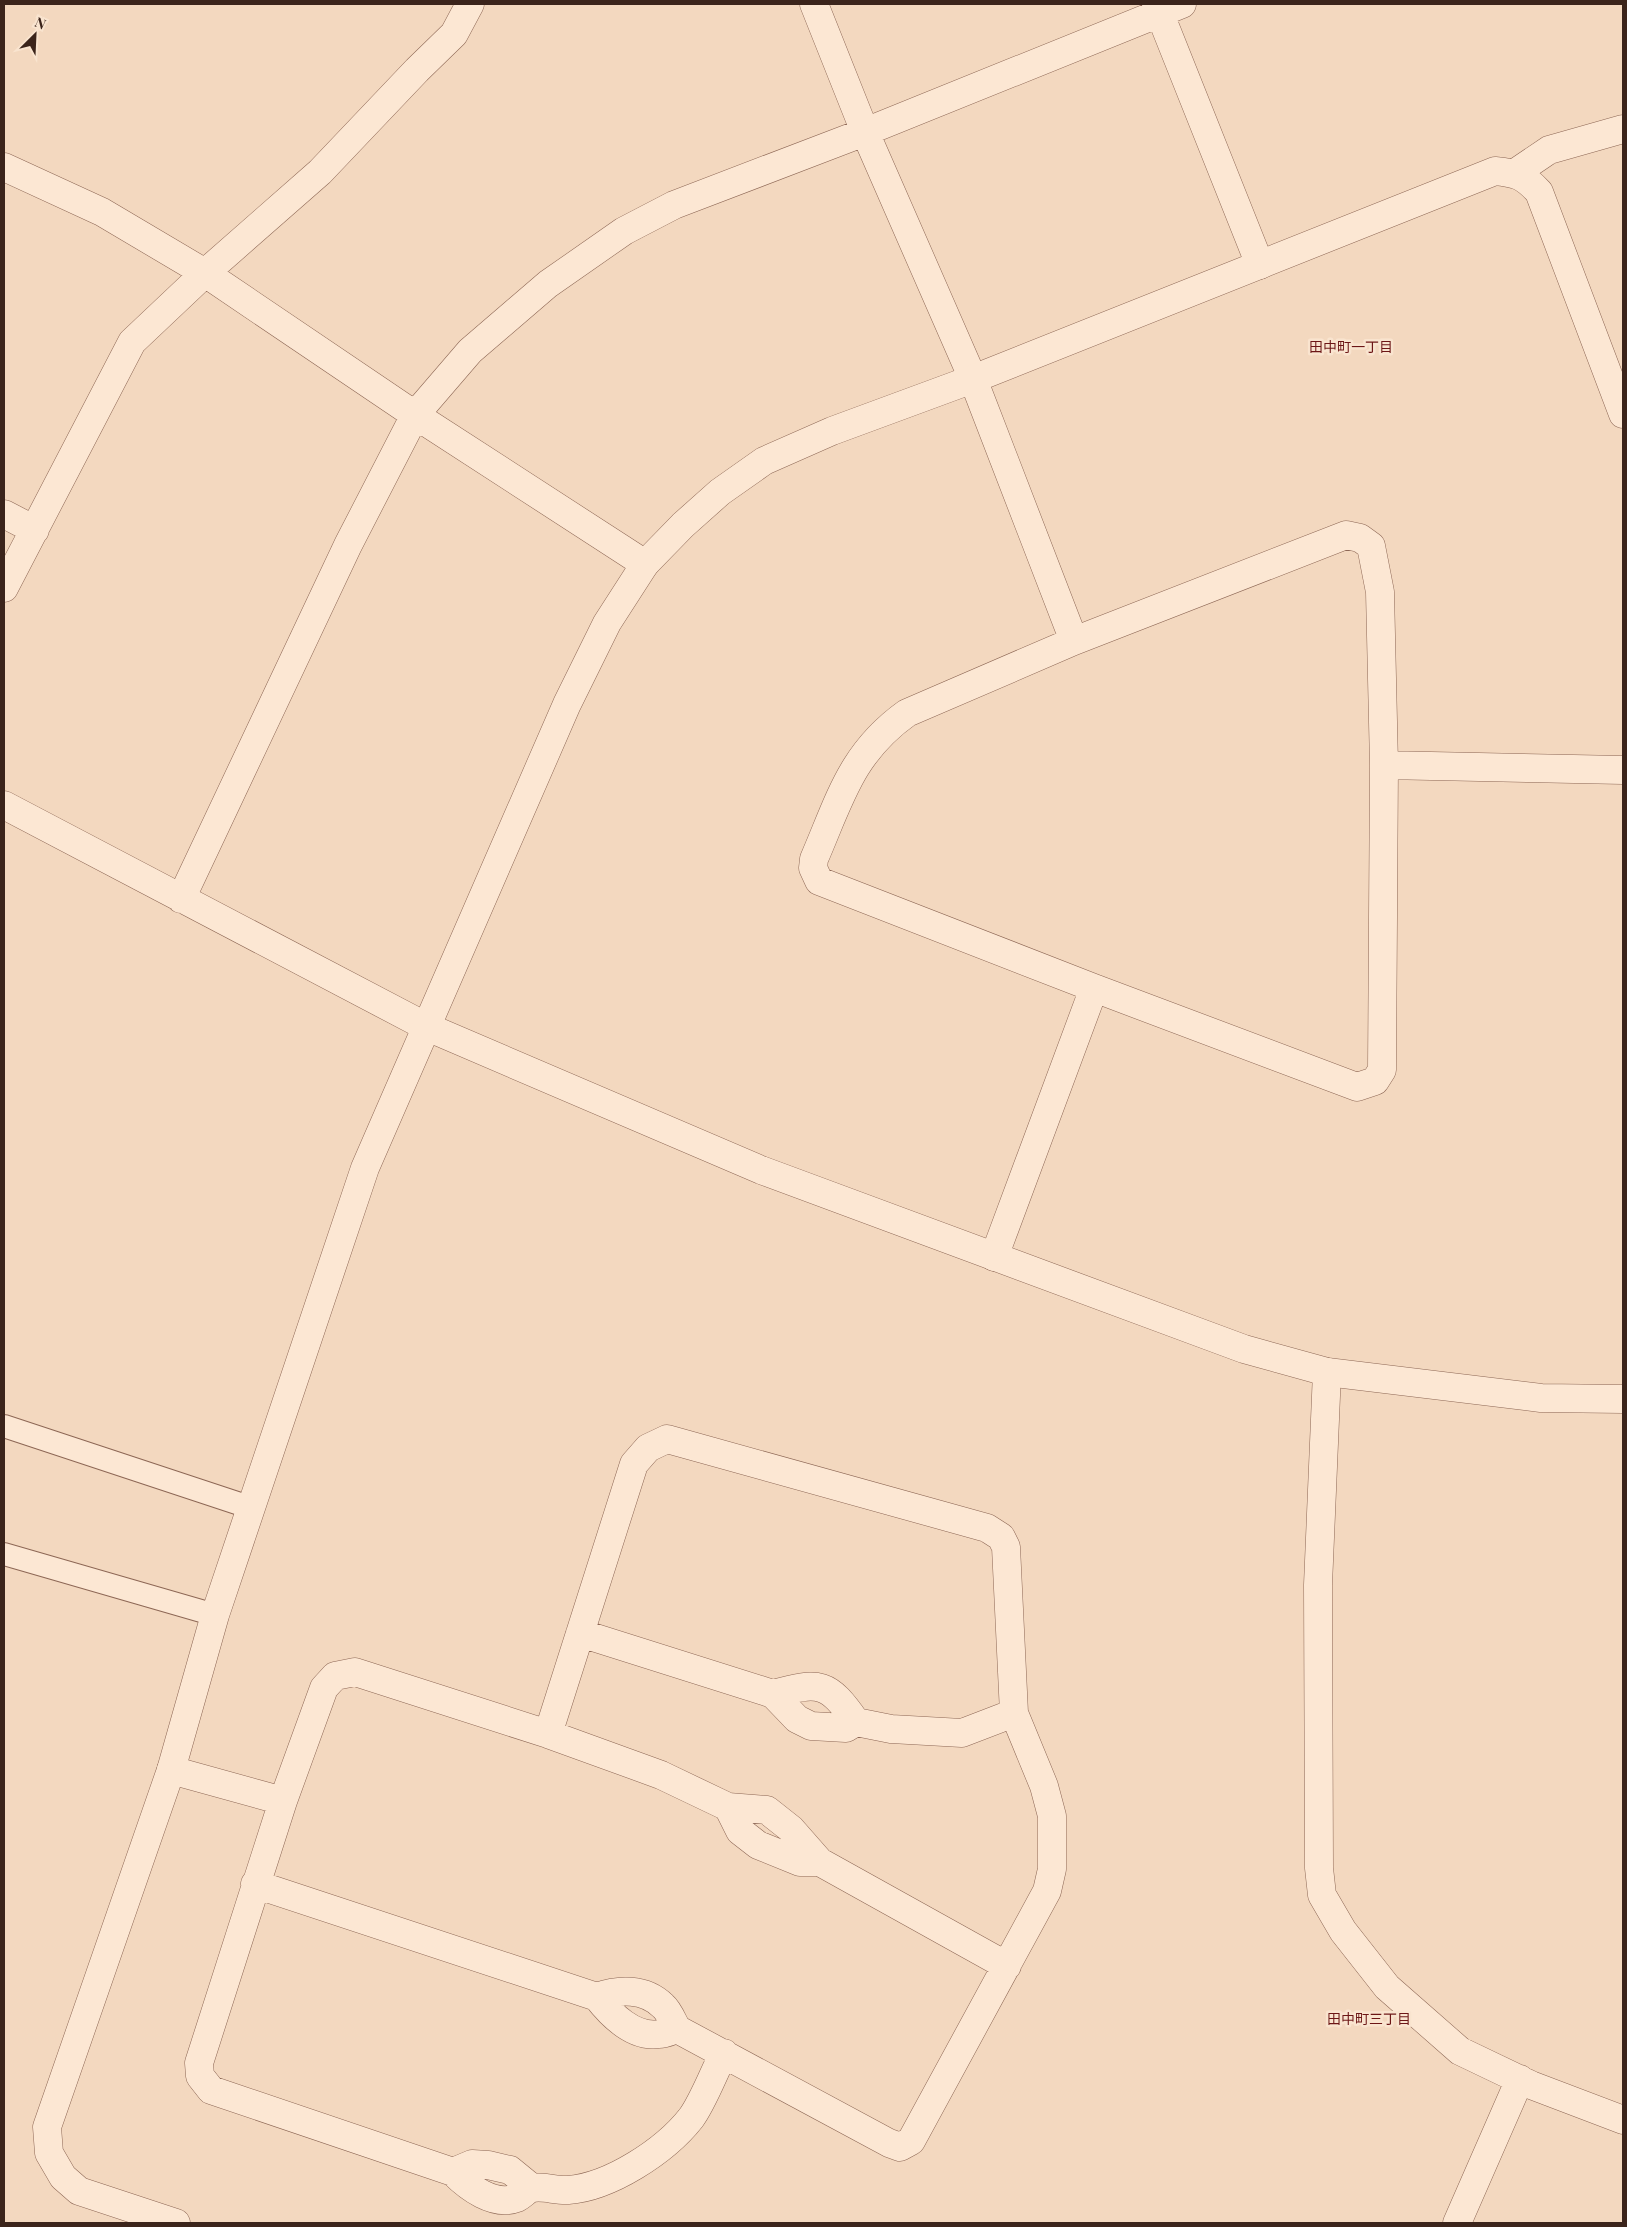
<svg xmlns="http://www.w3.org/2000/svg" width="1627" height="2227" font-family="'Playfair Display','Noto Sans JP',serif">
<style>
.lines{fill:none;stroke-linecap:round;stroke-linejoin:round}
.service-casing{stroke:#8d6755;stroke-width:24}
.minor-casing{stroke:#8d6755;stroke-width:29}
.tertiary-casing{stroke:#8d6755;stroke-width:29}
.service{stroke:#fce7d3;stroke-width:22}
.minor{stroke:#fce7d3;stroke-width:28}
.tertiary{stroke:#fce7d3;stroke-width:28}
.labels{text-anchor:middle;stroke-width:5;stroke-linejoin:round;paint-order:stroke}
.neighbourhood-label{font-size:14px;fill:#6c1616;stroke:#f9e4cf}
</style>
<rect width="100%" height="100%" fill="#f3d8bf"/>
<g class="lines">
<defs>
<path id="service" d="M4,1426L252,1508
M4,1554L215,1615"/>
<path id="minor" d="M814,4L865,132L973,379L1074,641
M1156,4L1260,265
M4,167L102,212L205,273L415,415L645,564
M1515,173L1549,150L1623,129
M4,514L35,530
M1346,535L1360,538L1371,546L1380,592L1384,765L1382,1070L1375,1081L1357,1087L1094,988L819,881L813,868L814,859C840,799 851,753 907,713L1074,641Z
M4,588L132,342L205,273L320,172L417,70L454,34L470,4
M1384,765L1623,770
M4,805L427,1027
M181,899L348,545L415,415L470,351L548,284L624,231L674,205L865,132L1182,4
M994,1257L1094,988
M1327,1372L1318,1585L1319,1868L1322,1895L1343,1931L1387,1987L1460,2051L1531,2085L1623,2120
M580,1633L773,1694L797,1719L811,1726L846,1728L856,1722
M773,1694C820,1681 828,1682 856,1722L891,1729L962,1733L1014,1713
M548,1734L634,1464L648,1448L667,1439L987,1528L1001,1537L1006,1547L1014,1713L1044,1786L1052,1816V1869L1047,1891L911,2141L900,2147L889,2143L677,2029C673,2022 669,2011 663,2006C645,1988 619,1989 597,1997
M171,1770L283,1801L324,1688L335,1676L355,1672L548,1734L661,1775L728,1807L767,1810L791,1829L820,1862L1007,1966
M283,1801L199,2063L200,2076L211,2090L453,2172C468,2187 494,2207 517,2198C523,2195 527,2189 533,2188C544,2186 557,2191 568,2190C610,2187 665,2151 691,2118C703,2102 714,2072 724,2053
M728,1807L740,1831L758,1845L800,1862H820
M255,1884L597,1997C611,2015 634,2038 659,2034C665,2034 671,2031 677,2029
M453,2172L472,2164L488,2165L510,2170L532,2188
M1457,2223L1520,2079"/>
<path id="tertiary" d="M427,1027L761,1170L1244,1349L1327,1372L1541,1398L1623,1399
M176,2223L79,2191L63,2177L49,2153L47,2127L171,1770L215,1615L365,1168L567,704L607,623L645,564L683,525L720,492L764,461L832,431L973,379L1495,171C1517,173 1524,176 1539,192L1623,414"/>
</defs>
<use href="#service" class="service-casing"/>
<use href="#minor" class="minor-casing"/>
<use href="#tertiary" class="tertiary-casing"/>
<use href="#service" class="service"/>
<use href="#minor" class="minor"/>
<use href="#tertiary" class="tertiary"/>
</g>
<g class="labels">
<g class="neighbourhood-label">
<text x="1351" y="352">田中町一丁目</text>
<text x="1369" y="2024">田中町三丁目</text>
</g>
</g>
<rect width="1627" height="2227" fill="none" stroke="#3b241b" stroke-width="10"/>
<g transform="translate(35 35) rotate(24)" stroke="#f9e4cf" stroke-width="4" paint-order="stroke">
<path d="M0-4L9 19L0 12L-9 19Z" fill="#3b241b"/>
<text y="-8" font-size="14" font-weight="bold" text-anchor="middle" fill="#3b241b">N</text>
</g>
</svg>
